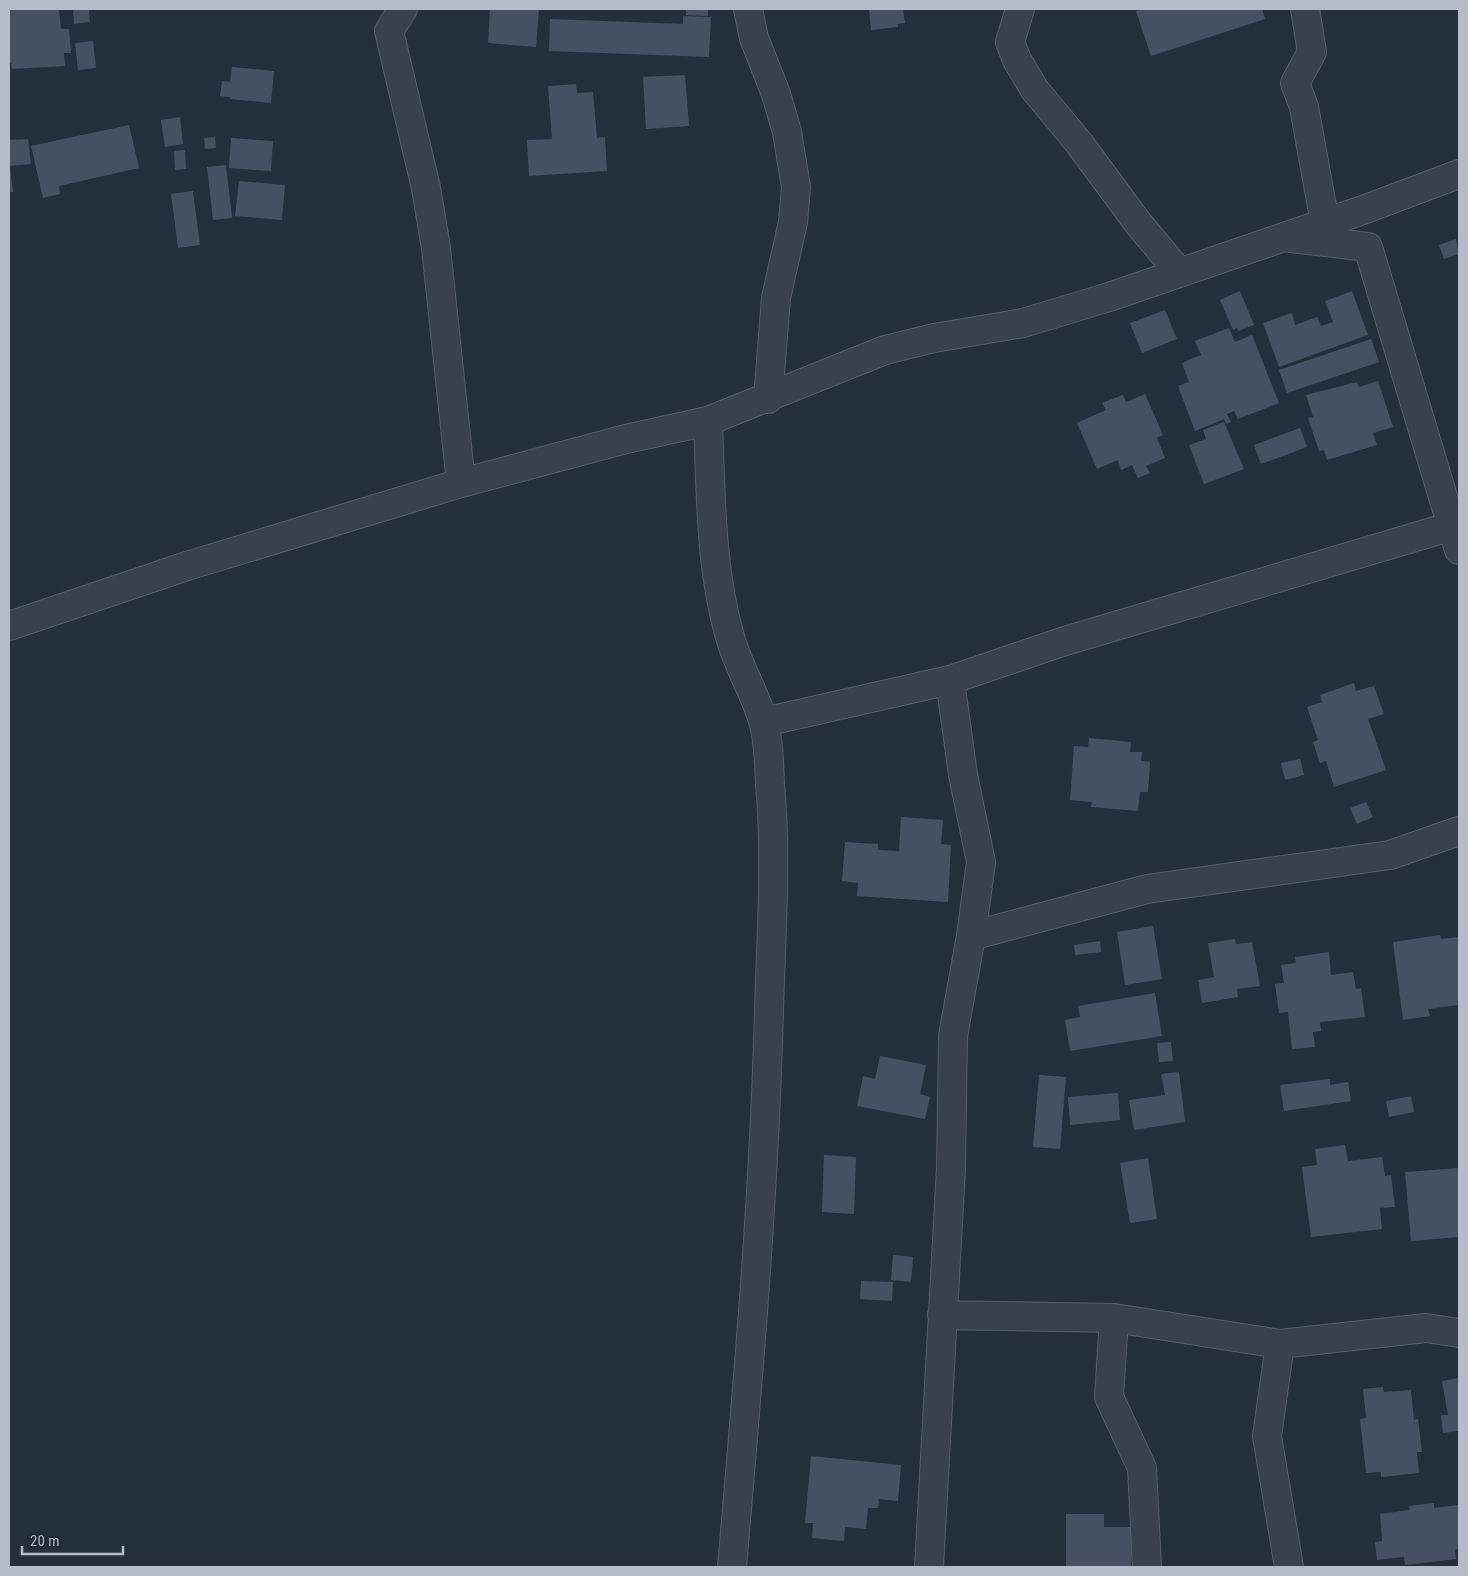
<svg xmlns="http://www.w3.org/2000/svg" width="1468" height="1576" font-family="'Roboto Condensed',sans-serif">
<style>
.building{fill:#455162}
.lines{fill:none;stroke-linecap:round;stroke-linejoin:round}
.minor-casing{stroke:#565f6c;stroke-width:30}
.minor{stroke:#38414e;stroke-width:28}
</style>
<rect width="100%" height="100%" fill="#242f3e"/>
<path class="building" d="M9,9H59L61,29H69L71,53H64L65,66L12,69L11,63H9Z
M73,9H89L90,22L74,24Z
M490,9H539L536,47L488,43Z
M686,9H708V16L686,15Z
M869,9H903L905,23L898,24V27L871,30Z
M1141,9H1262L1265,19L1151,56L1136,11Z
M683,16L711,17L709,57L549,51L550,19L683,24Z
M93,41L96,68L78,70L75,43Z
M232,67L274,71L271,103L230,99V97L220,96L222,81L230,82Z
M685,75L689,126L646,129L643,77Z
M576,84L577,93L593,92L597,138L605,137L607,171L529,176L527,140L552,139L548,86Z
M180,117L183,144L165,147L161,120Z
M129,125L139,168L59,186L60,194L43,198L31,146Z
M215,137L216,148L205,149L204,138Z
M231,138L273,141L271,171L229,168Z
M28,139L31,164L10,166L13,192H9V140Z
M185,150L186,169L175,170L174,151Z
M226,165L232,218L213,220L207,167Z
M239,181L285,185L282,220L235,216Z
M193,191L200,245L178,248L171,194Z
M1456,239L1459,254L1444,259L1439,245Z
M1240,291L1254,325L1238,331L1237,328L1233,330L1220,300Z
M1352,291L1368,335L1279,367L1263,323L1292,313L1295,325L1317,317L1321,326L1333,322L1325,301Z
M1165,310L1177,339L1142,353L1130,323Z
M1229,328L1235,342L1252,335L1279,403L1238,419L1234,411L1227,414L1231,422L1226,424L1224,419L1195,431L1178,386L1189,382L1182,363L1201,355L1195,341Z
M1371,339L1379,362L1287,393L1279,370Z
M1378,381L1393,427L1373,433L1377,445L1327,460L1324,450L1319,451L1308,418L1313,417L1306,395L1357,382L1359,387Z
M1145,394L1163,435L1157,438L1165,458L1146,466L1150,473L1138,478L1132,465L1121,470L1118,460L1097,469L1077,423L1106,410L1102,403L1123,395L1126,402Z
M1224,422L1244,469L1204,484L1189,445L1206,439L1203,430Z
M1300,428L1307,447L1261,464L1254,445Z
M1354,683L1356,691L1374,686L1384,714L1368,719L1386,770L1334,787L1326,761L1320,763L1313,742L1318,740L1307,707L1322,702L1320,695Z
M1089,738L1131,742L1130,752H1142L1141,761L1150,762L1148,792H1140L1138,811L1091,807L1092,802L1070,800L1074,746L1088,747Z
M1300,759L1304,775L1285,780L1281,763Z
M1366,802L1373,817L1357,824L1350,808Z
M901,817L943,820L941,844L951,845L948,902L857,896L858,883L842,881L845,842L878,844V850L899,851Z
M1153,926L1162,979L1125,985L1117,932Z
M1440,935L1441,939L1459,937V1005L1428,1009L1430,1016L1403,1020L1393,942Z
M1235,939L1236,944L1252,942L1260,986L1237,989L1238,997L1202,1003L1198,980L1214,977L1208,943Z
M1100,941L1101,952L1075,955L1074,945Z
M1329,952L1331,975L1353,972L1356,989L1361,988L1365,1017L1320,1022L1321,1031L1313,1032L1315,1047L1292,1049L1288,1012L1279,1013L1275,984L1284,983L1281,965L1296,963L1295,957Z
M1155,993L1162,1036L1070,1051L1065,1020L1080,1017L1078,1006Z
M1171,1042L1173,1061L1159,1062L1157,1043Z
M880,1056L926,1065L920,1094L930,1097L925,1119L857,1106L863,1076L875,1079Z
M1179,1072L1185,1122L1134,1130L1129,1100L1165,1095L1161,1074Z
M1039,1075L1066,1077L1060,1149L1033,1147Z
M1330,1079V1085L1348,1082L1351,1101L1284,1111L1280,1085Z
M1118,1093L1120,1120L1070,1125L1068,1097Z
M1411,1096L1414,1112L1389,1117L1386,1101Z
M1345,1145L1348,1161L1382,1157L1385,1176L1391,1175L1395,1207L1380,1208L1382,1229L1311,1237L1302,1167L1317,1165L1315,1149Z
M824,1155L856,1157L854,1214L822,1212Z
M1148,1158L1157,1219L1130,1223L1120,1163Z
M1459,1168V1237L1411,1241L1405,1172Z
M893,1255L913,1257L911,1282L891,1280Z
M861,1281L893,1282L892,1301L860,1299Z
M1459,1378V1431L1443,1433L1441,1415H1448L1442,1381Z
M1383,1387L1384,1392L1411,1390L1414,1420L1418,1419L1422,1452H1417L1419,1473L1381,1477V1472L1366,1473L1360,1419L1366,1418L1363,1389Z
M811,1456L901,1465L898,1501L879,1499L878,1508H868L866,1529L845,1527L844,1541L812,1538L813,1523H805Z
M1434,1503V1508L1458,1505L1459,1549L1455,1550L1456,1559L1405,1565L1404,1557L1377,1560L1375,1542L1382,1541L1380,1514L1410,1510L1409,1506Z
M1066,1514H1104V1527H1132L1131,1567H1066Z"/>
<g class="lines">
<defs>
<path id="minor" d="M403,9L389,31L426,188L436,248L461,483
M748,9L754,38L776,94L787,132L796,187L793,222L776,298L768,399
M1020,9L1010,42L1017,60L1035,90L1079,143L1138,223L1179,272
M1305,9L1312,52L1295,83L1304,107L1325,223
M1291,238L1368,247L1459,550
M708,421C711,494 710,570 731,640C739,668 755,693 763,721C769,740 769,764 770,784C777,859 771,936 769,1011C764,1197 748,1382 732,1567
M9,626L187,566L461,483L626,439L708,421L885,350L934,338L1023,323L1109,297L1363,210L1459,174
M764,722L950,680L1065,641L1459,524
M971,936L1147,889L1390,855L1459,831
M942,1315L1114,1318L1280,1344L1426,1328L1459,1333
M1114,1318L1109,1397L1142,1468L1147,1567
M1280,1344L1267,1436L1289,1567
M929,1567L951,1168L953,1036L971,936L981,862L963,775L950,680"/>
</defs>
<use href="#minor" class="minor-casing"/>
<use href="#minor" class="minor"/>
</g>
<rect width="1468" height="1576" fill="none" stroke="#b4bcc9" stroke-width="20"/>
<path d="M22 1546v8h101v-8" fill="none" stroke="#b4bcc9" stroke-width="2.5"/>
<text x="30" y="1546" font-size="15" fill="#b4bcc9" stroke="#1d2633" stroke-width="4" paint-order="stroke">20 m</text>
</svg>
